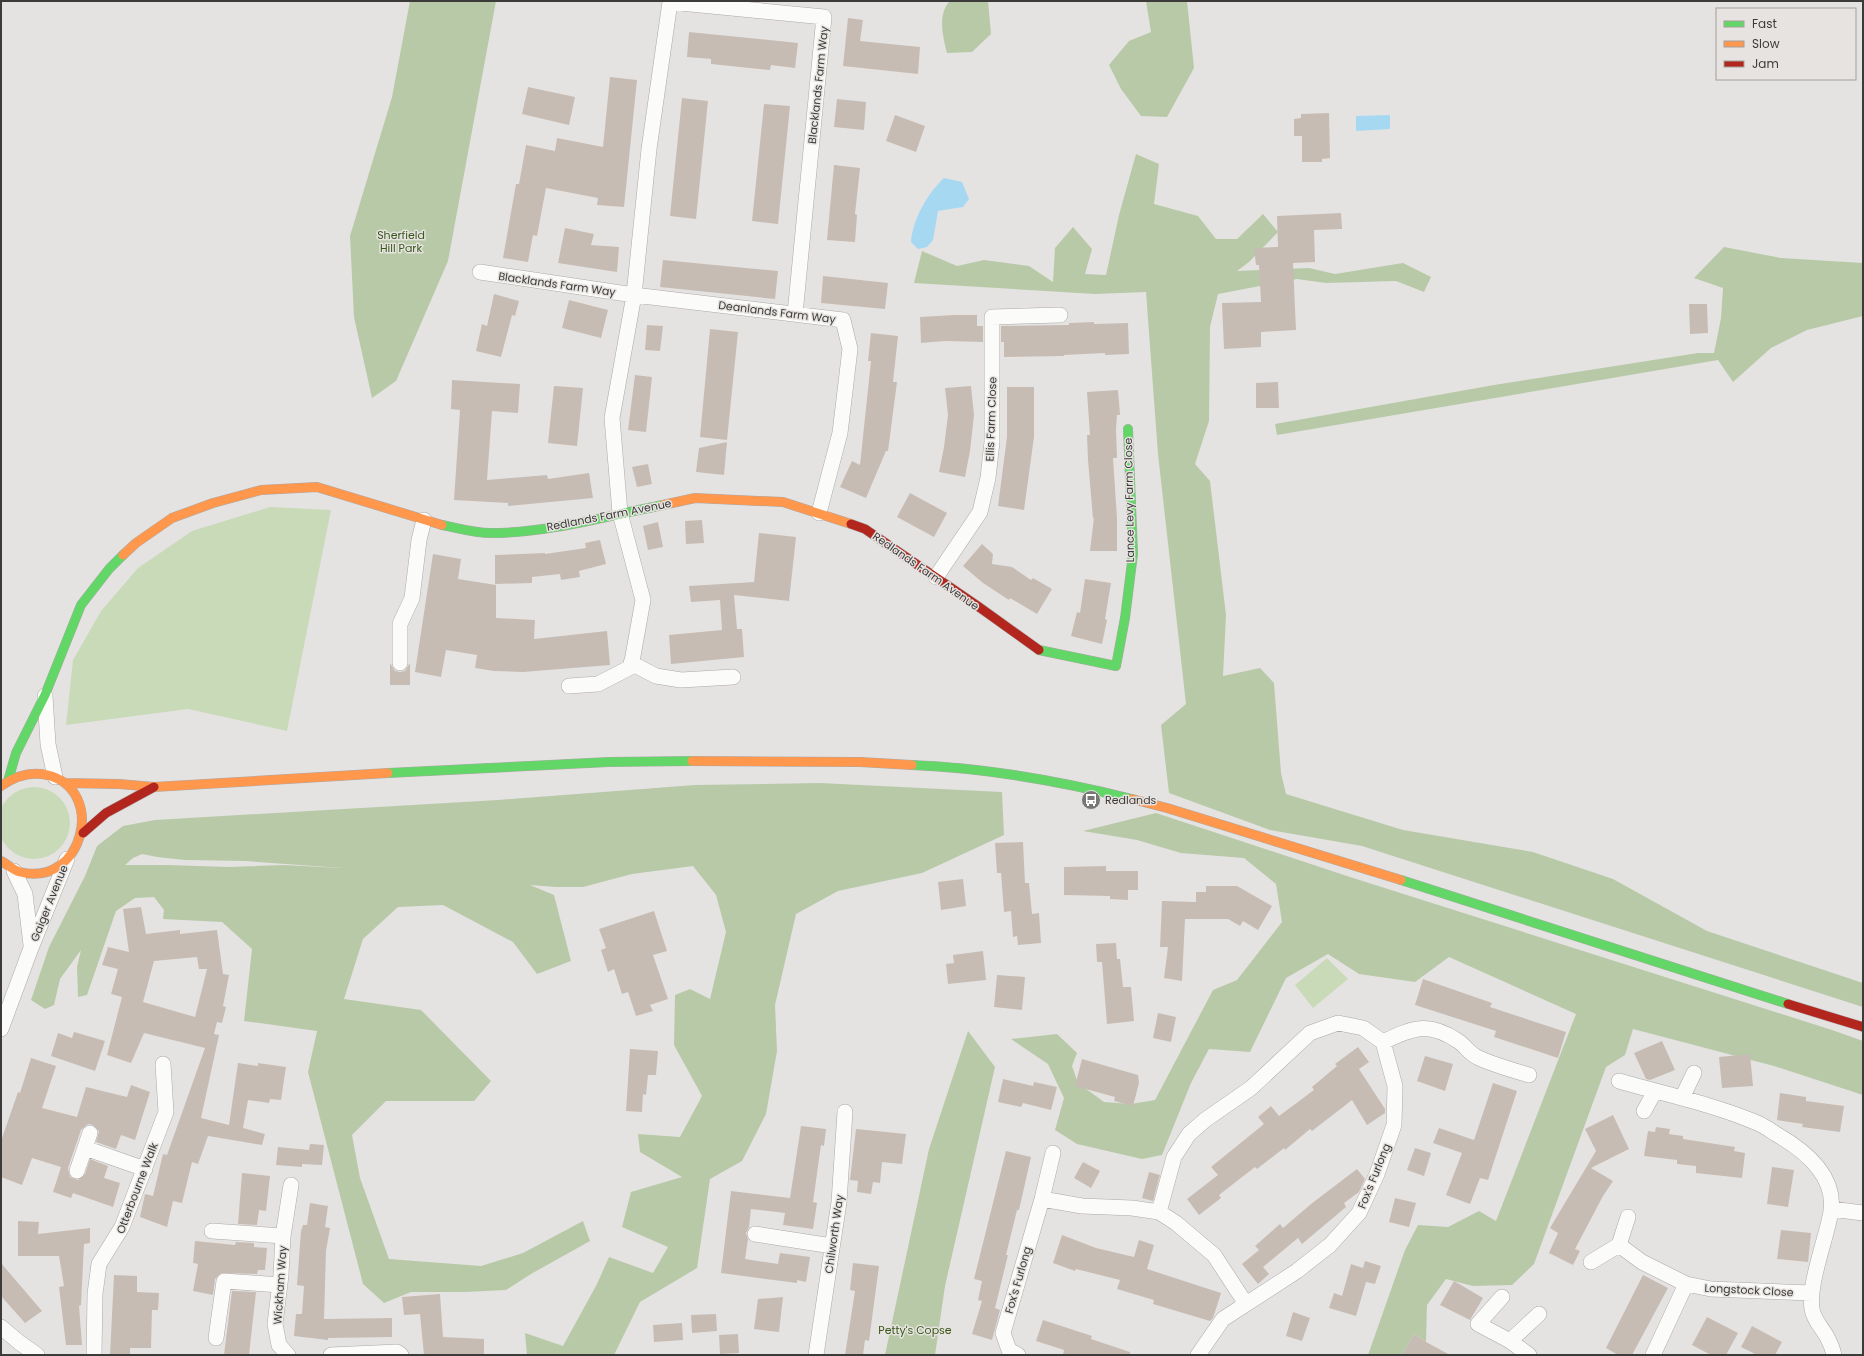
<svg xmlns="http://www.w3.org/2000/svg" width="1864" height="1356" font-family="Poppins,sans-serif">
<style>
.green{fill:#c9dab9}
.forest{fill:#b8c9a8;fill-rule:evenodd}
.water{fill:#a7d8f2}
.building{fill:#c7bcb3;fill-rule:evenodd}
.lines{fill:none;stroke-linecap:round;stroke-linejoin:round}
.street-casing{stroke:#aba9a8;stroke-width:16}
.fast-casing{stroke:#aba9a8;stroke-width:10}
.slow-casing{stroke:#aba9a8;stroke-width:10}
.jam-casing{stroke:#aba9a8;stroke-width:10}
.street{stroke:#fbfbfa;stroke-width:15}
.fast{stroke:#63d668;stroke-width:9}
.slow{stroke:#ff974d;stroke-width:9}
.jam{stroke:#b3261e;stroke-width:9}
.labels{text-anchor:middle;stroke-width:3;stroke-linejoin:round;paint-order:stroke}
.street-label{font-size:11px;fill:#3c3b3a;stroke:#e6e3e0}
.park-label{font-size:11px;fill:#38561a;stroke:#e6e3e0}
.poi-label{font-size:11px;fill:#3c3b3a;stroke:#e6e3e0;text-anchor:start}
</style>
<rect width="100%" height="100%" fill="#e5e3e1"/>
<path class="green" d="M270,507L331,510L287,731L188,709L66,725L73,660L101,611L138,568L192,531Z
M-2 823a36 36 0 1 1 72 0a36 36 0 1 1-72 0Z
M1327,958L1348,979L1313,1008L1295,985Z"/>
<path class="forest" d="M410,1H496L448,261L396,381L372,398L354,317L350,236L392,97Z
M950,1H988L991,34L972,52L947,53C943,37 937,14 950,1Z
M1146,1H1187L1194,68L1167,117L1141,116L1121,89L1109,65L1129,41L1151,32Z
M1136,154L1159,164L1154,204L1198,216L1216,239H1237L1263,214L1278,232L1249,262L1237,271L1309,268L1335,274L1403,263L1431,277L1424,292L1396,281L1326,283L1297,279L1218,294L1210,327L1209,421L1195,464L1210,481L1226,615L1223,676L1260,668L1274,683L1281,773L1286,794L1403,830L1533,852L1613,879L1707,931L1863,983V1007L1362,846L1270,830L1169,793L1161,725L1186,704L1158,454L1146,292L1095,294L914,283L922,251L957,266L984,260L1029,266L1053,282L1055,248L1073,227L1092,249L1085,274L1106,275L1119,215Z
M1724,247L1781,258L1863,263V316L1807,330L1771,348L1733,382L1718,360L1277,435L1275,424L1494,385L1698,353H1714L1721,318L1723,288L1694,278Z
M820,783L1002,792L1004,835L922,873L838,891L796,914L775,1005L777,1051L766,1114L742,1161L710,1179L697,1268L640,1302L614,1355H527L525,1333L563,1346L597,1284L609,1257L653,1273L668,1247L622,1227L631,1192L682,1177L640,1152L638,1134L680,1137L702,1096L674,1045L675,995L690,989L710,999L726,932L716,895L693,866L632,874L583,887H556L530,885L554,895L571,961L537,974L513,942L443,905L398,907L363,939L344,999L421,1010L491,1081L474,1101H386L352,1135L360,1178L389,1259L481,1266L523,1253L583,1221L590,1241L531,1274L506,1290L465,1292H411L384,1303L363,1284L308,1072L317,1031L244,1021L252,949L222,922L163,919L164,910L154,897L135,898L116,911L87,995L78,997L77,967L81,950L60,979L54,1005L45,1009L31,1000L49,947L85,876L97,846L123,826L155,820L498,800L695,785ZM142,854L157,857L185,860L245,861L342,868L284,865L229,867L167,865H125L133,858Z
M1156,813L1350,877L1832,1030L1863,1041V1095L1774,1066L1633,1029L1625,1055L1606,1067L1534,1264L1512,1285L1473,1286L1446,1279L1427,1305L1426,1342L1414,1334L1402,1355H1368L1405,1250L1418,1225L1448,1227L1479,1211L1496,1221L1576,1014L1449,957L1415,982L1359,974L1328,954L1286,978L1250,1052L1209,1049L1191,1083L1162,1155L1142,1159L1077,1144L1055,1130L1064,1098L1048,1064L1011,1039L1057,1034L1077,1053L1072,1066L1078,1083L1104,1102L1131,1104L1155,1100L1213,990L1237,980L1282,922L1276,884L1244,858L1181,853L1137,840L1083,831Z
M968,1031L995,1067L945,1286L935,1355H885L929,1149Z"/>
<path class="water" d="M1390,115V129L1356,131V116Z
M944,178L962,182L969,199L963,207L938,211L933,240L927,247L918,249L911,242C913,219 927,194 944,178Z"/>
<path class="building" d="M848,18L863,20L860,41L920,47L918,74L843,66Z
M689,32L798,43L795,68L771,65L770,70L711,64V59L687,57Z
M610,77L637,80L624,207L597,205L598,198L546,188L537,236L533,235L528,262L503,258L516,184H519L526,145L555,151L557,138L603,147Z
M528,87L575,97L569,125L522,114Z
M682,98L708,101L696,219L670,216Z
M837,99L866,102L864,130L834,127Z
M764,104L790,106L778,224L752,221Z
M1329,113L1330,158L1322,159V162H1302V136H1294V119L1301,118V114Z
M895,115L925,126L916,152L886,141Z
M834,165L860,168L855,214L857,215L855,242L827,240Z
M1341,213L1342,229L1314,230L1315,262L1293,263L1296,330L1261,332V347L1224,349L1222,303L1261,302L1259,265H1256L1254,248L1278,247L1277,216Z
M565,228L594,234L591,245L619,247L617,272L558,263Z
M663,260L778,271L775,299L660,287Z
M823,276L888,283L885,309L821,303Z
M494,294L519,301L515,316L512,315L501,357L476,351L482,324L487,326Z
M569,300L608,310L601,338L562,328Z
M1689,304H1707L1708,333L1690,334Z
M954,315H977V326H983V342L945,341L921,343L920,317Z
M1094,322V324L1128,323L1129,354L1105,355V353L1064,355V356L1004,357V342H1001V326L1069,325V323Z
M647,325L663,326L660,351L645,350Z
M710,329L738,332L727,440L700,437Z
M871,333L898,336L893,382H897L888,451H886L866,498L840,487L852,461L860,465L871,361H868Z
M635,375L652,377L646,432L628,430Z
M452,380L520,384L518,413L492,411L487,480L547,475L548,479L589,473L593,498L508,506V503L454,500L460,410L451,409Z
M1278,382L1279,408H1256V383Z
M554,386L583,388L577,446L548,443Z
M971,386L974,415L970,451L965,477L939,472L944,447L948,415L945,388Z
M1007,387H1034V437L1024,510L998,506L1007,437Z
M1118,390L1120,415H1117L1116,429L1117,458H1113L1117,518V551H1090L1094,517L1093,519L1088,460L1087,435H1090L1087,392Z
M727,442L724,475L696,472L699,448Z
M648,464L652,484L637,487L632,467Z
M910,493L947,513L934,537L897,517Z
M702,520L704,543L686,544L685,521Z
M658,522L663,547L648,550L643,526Z
M759,533L796,537L789,601L734,595L737,629H742L744,657L671,664L669,635L722,630L720,600L691,602L689,586L754,582Z
M600,540L606,564L579,571L580,577L561,580L560,574L532,577V583L495,584V555L545,553V554L586,548L585,543Z
M982,544L993,554L992,564L1012,567L1031,580L1033,578L1052,589L1037,614L1010,598L1009,600L983,583L963,566Z
M433,554L461,559L458,579L496,585V618L535,620L534,639L607,631L610,665L523,672L494,671L475,668L477,655L446,650L441,677L415,672Z
M1085,579L1111,583L1105,619L1107,620L1102,644L1071,636L1077,612L1080,613Z
M390,663L395,671L400,672L405,671L410,663V685H390Z
M1023,842L1025,883H1029L1032,914L1039,913L1041,943L1018,945L1017,936L1013,937L1011,911L1004,912L1001,873H997L995,843Z
M1106,866V871H1138V890H1128V900L1110,899V896L1064,895V867Z
M963,879L966,906L941,910L938,882Z
M1206,886H1237L1272,906L1258,930L1243,921L1240,926L1228,919H1185L1182,981L1164,978L1168,947H1160L1162,901L1196,902V892H1206Z
M141,907L146,934L180,930V934L217,930L223,974L229,975L223,1006L226,1007L222,1023L217,1022L214,1034L219,1035L201,1118L229,1125L238,1063L258,1066V1063L286,1067L281,1100L270,1099L269,1103L248,1100L243,1128L265,1134L262,1145L208,1136L198,1164L192,1162L182,1203L173,1201L167,1227L140,1217L145,1194L153,1196L163,1154L167,1155L205,1048L144,1033L131,1063L107,1055L122,997L111,994L118,969L102,965L108,947L129,952L123,909ZM197,957L199,969H207L195,1017L143,1002L154,961Z
M654,911L667,951L653,955L668,999L650,1005L653,1011L636,1016L628,992L622,994L614,969L608,972L601,950L606,948L599,929Z
M1116,943L1117,959H1120L1123,987H1131L1134,1021L1107,1024L1102,962H1097L1096,944Z
M983,951L986,980L948,984L946,964L954,963L953,955Z
M997,975L1025,977L1022,1010L994,1007Z
M1423,979L1492,1003L1490,1007L1566,1032L1558,1058L1494,1037L1496,1031L1415,1005Z
M1158,1013L1176,1017L1171,1042L1153,1038Z
M74,1032L105,1041L95,1071L51,1056L58,1033L72,1038Z
M1662,1041L1675,1070L1650,1080L1646,1079L1634,1053Z
M1358,1047L1369,1062L1359,1069L1385,1109V1113L1367,1125L1352,1100L1312,1131L1310,1129L1285,1150L1284,1148L1257,1169L1255,1167L1219,1195L1221,1198L1199,1215L1187,1199L1218,1175L1211,1167L1264,1124L1258,1117L1271,1106L1279,1116L1314,1090L1312,1087L1337,1066L1335,1064Z
M630,1049L658,1051L656,1075H648L646,1095L643,1094L642,1112L626,1111Z
M1750,1054L1753,1086L1722,1088L1719,1057Z
M1425,1056L1453,1064L1445,1091L1417,1081Z
M31,1058L56,1066L42,1108L77,1117L86,1087L127,1097L131,1085L150,1092L135,1140L121,1135L116,1149L96,1142L99,1131L93,1125L88,1124L81,1130L68,1168L70,1177L78,1180L85,1174L90,1159L108,1166L104,1178L120,1183L113,1207L73,1193L71,1198L53,1192L61,1167L32,1158L22,1185L1,1177V1141L18,1092L20,1093Z
M1082,1059L1138,1075L1139,1083L1133,1106L1114,1101L1115,1097L1075,1086Z
M1003,1079L1033,1086L1034,1082L1057,1087L1051,1110L1023,1103L1021,1107L998,1102Z
M1493,1083L1517,1091L1488,1180L1480,1178L1470,1204L1446,1195L1462,1153L1433,1143L1439,1128L1474,1140Z
M1780,1093L1806,1097V1101L1844,1106L1840,1132L1802,1127L1803,1124L1777,1120Z
M1613,1115L1629,1149L1591,1168L1613,1181L1603,1196L1575,1249L1580,1251L1573,1265L1549,1253L1558,1233L1550,1228L1596,1151L1585,1129Z
M801,1126L826,1129L824,1146L821,1145L813,1202L817,1203L813,1229L783,1225L785,1213L751,1209L749,1227L746,1233L748,1239L745,1259L778,1264L780,1253L810,1257L806,1282L797,1280V1283L721,1273L731,1191L790,1198Z
M1656,1127L1670,1129L1669,1134L1683,1136V1139L1735,1147L1734,1151L1745,1153L1742,1178L1696,1173V1166L1677,1164V1160L1644,1156L1648,1131L1655,1132Z
M856,1129L906,1134L902,1164L882,1162L880,1183L873,1182L871,1194L857,1192L858,1181L850,1180Z
M310,1144L324,1145L322,1165L302,1164V1167L276,1165L278,1147L309,1150Z
M1415,1148L1431,1153L1424,1176L1407,1170Z
M1006,1151L1031,1157L1019,1210H1017L1006,1255H1008L995,1308L1000,1310L992,1340L972,1334L982,1301L978,1300L982,1281L974,1279Z
M1083,1162L1100,1171L1091,1188L1074,1178Z
M1772,1167L1794,1170L1788,1207L1767,1204Z
M1357,1169L1365,1179L1359,1192L1344,1203L1346,1207L1302,1244L1298,1238L1263,1267L1269,1274L1258,1284L1242,1264L1259,1250L1255,1246L1280,1224L1283,1228L1311,1204Z
M1149,1172L1160,1175L1153,1201L1142,1198Z
M242,1173L270,1176L266,1211L259,1210L257,1225L238,1224Z
M1395,1198L1416,1203L1409,1227L1389,1222Z
M310,1203L328,1206L325,1227L330,1228L326,1251L324,1319L392,1318V1337L328,1338V1340L294,1336L296,1314H302L304,1286L297,1285L301,1231L303,1225H307Z
M18,1221L39,1222L38,1234L90,1228V1243L84,1244L81,1305L79,1306L82,1345H66L59,1287L64,1286L59,1256H18Z
M1781,1230L1811,1233L1808,1262L1777,1259Z
M1062,1235L1096,1248L1134,1257L1139,1240L1154,1245L1147,1269L1221,1293L1213,1318L1210,1321L1153,1304L1154,1300L1117,1289L1120,1280L1076,1269L1075,1271L1053,1263Z
M195,1241L235,1245L236,1242L254,1243V1247L267,1248L265,1270H258L257,1274L221,1273L215,1279L213,1295L193,1291L198,1264L193,1263Z
M1365,1261L1381,1266L1375,1284L1366,1282L1356,1316L1329,1308L1334,1293L1342,1296L1351,1264L1363,1268Z
M1,1263L42,1311L25,1323L1,1296Z
M853,1263L879,1266L869,1341L865,1340L863,1355H845L855,1291L850,1290Z
M114,1275L137,1276V1292L159,1293L158,1310H152L151,1348H130V1355H110Z
M1643,1275L1668,1288L1632,1355H1618L1606,1348Z
M1454,1281L1483,1298L1470,1320L1440,1305Z
M232,1291L256,1292L249,1355H224Z
M440,1294L443,1337L484,1339V1355H424L420,1314L404,1315L402,1297Z
M783,1297L779,1332L754,1329L758,1299Z
M1293,1312L1310,1318L1302,1341L1286,1336Z
M716,1314L717,1331L692,1333L691,1315Z
M1707,1317L1738,1333L1726,1355H1711L1692,1345Z
M1043,1320L1092,1336L1091,1339L1130,1352V1355H1063L1064,1350L1036,1341Z
M682,1323L683,1340L654,1342L653,1325Z
M1752,1326L1782,1342L1775,1355H1757L1741,1347Z
M738,1334L739,1353L720,1354L719,1335Z
M1414,1334L1426,1342L1450,1355H1402Z"/>
<g class="lines">
<defs>
<path id="street" d="M480,272L634,295L612,418L620,513L643,600L631,667L598,684L569,686
M795,314L824,17L670,2L649,149L634,295L843,320L850,349L840,433L819,513
M936,577L980,512L988,478L992,442V317L1060,315
M400,663V624L412,598L419,540L424,520
M631,663L656,676L681,680L733,677
M45,696L48,744L55,777
M14,871L25,894L31,945
M1,1029L31,948L67,859
M1383,1042C1412,1028 1428,1021 1458,1041C1466,1046 1469,1054 1479,1058C1494,1065 1512,1070 1529,1075
M1619,1081C1664,1094 1712,1104 1755,1122C1763,1125 1770,1130 1776,1134C1804,1150 1836,1175 1831,1211C1827,1237 1808,1284 1812,1309C1814,1322 1824,1329 1829,1341C1831,1345 1833,1350 1834,1355
M1682,1098L1694,1073
M1644,1111L1655,1091
M85,1148L145,1169
M77,1171L90,1133
M1042,1199L1082,1206L1132,1208L1159,1212L1176,1223L1214,1255L1246,1304
M1831,1209L1863,1213
M1159,1212L1174,1157L1189,1134L1205,1120L1251,1088L1310,1033L1338,1023L1363,1028L1383,1042L1395,1086L1394,1125L1377,1174L1359,1213L1330,1245L1297,1271L1223,1319L1198,1355
M212,1231L283,1236
M755,1234L832,1246
M1619,1245L1642,1262L1686,1284L1711,1289L1812,1293
M1591,1262L1619,1245L1628,1217
M1502,1297L1478,1324L1510,1341L1529,1355
M1,1327L20,1343L37,1355
M216,1338L224,1281L280,1285
M1510,1341L1539,1314
M94,1355L95,1294L99,1264L122,1227L166,1112L163,1064
M288,1355L279,1345L275,1324L281,1275L283,1236L291,1185
M331,1355L397,1352L401,1355
M816,1355L839,1202L845,1112
M1018,1355L1009,1350L1003,1333L1042,1199L1053,1153
M1653,1355L1686,1284"/>
<path id="fast" d="M442,525C458,528 474,533 491,533C549,533 606,516 663,505
M1039,650L1116,666L1125,618L1133,554L1128,429
M912,765C987,768 1060,781 1132,799
M388,773L609,762L692,761
M8,781L16,753L45,695L81,605L109,569L123,555
M1401,880L1788,1004"/>
<path id="slow" d="M663,505L695,498L783,502L851,524
M123,555L136,543L172,518L213,503L261,490L317,487L442,525
M692,761L860,762L912,765
M65,783L119,784L154,787L388,773
M1,786C15,776 30,771 47,775C107,789 84,888 20,872C13,870 7,864 1,861
M1132,799L1167,808L1401,880"/>
<path id="jam" d="M851,524L865,529L979,607L1039,650
M83,833L106,813L154,787
M1788,1004L1863,1027"/>
</defs>
<use href="#street" class="street-casing"/>
<use href="#fast" class="fast-casing"/>
<use href="#slow" class="slow-casing"/>
<use href="#jam" class="jam-casing"/>
<use href="#street" class="street"/>
<use href="#fast" class="fast"/>
<use href="#slow" class="slow"/>
<use href="#jam" class="jam"/>
</g>
<defs>
<symbol id="bus-disc" viewBox="-11 -11 22 22"><circle r="9.5" fill="#777674" stroke="#e6e3e0"/><path d="M-5-6H5V4H4V6H2V4H-2V6H-4V4H-5ZM-3.5-4V0h7V-4ZM-3.5 1.2v1.5H-2V1.2ZM2 1.2v1.5H3.5V1.2Z" fill="#fff"/></symbol>
</defs>
<g fill-rule="evenodd">
<use href="#bus-disc" x="1080" y="789" width="22" height="22"/>
</g>
<g class="labels">
<g class="street-label">
<text transform="translate(818 85) rotate(-84)" y="4">Blacklands Farm Way</text>
<text transform="translate(557 284) rotate(8)" y="4">Blacklands Farm Way</text>
<text transform="translate(777 312) rotate(7)" y="4">Deanlands Farm Way</text>
<text transform="translate(991 419) rotate(-88)" y="4">Ellis Farm Close</text>
<text transform="translate(1129 500) rotate(-91)" y="4">Lance Levy Farm Close</text>
<text transform="translate(609 515) rotate(-11)" y="4">Redlands Farm Avenue</text>
<text transform="translate(926 571) rotate(35)" y="4">Redlands Farm Avenue</text>
<text transform="translate(49 903) rotate(-68)" y="4">Gaiger Avenue</text>
<text transform="translate(1374 1176) rotate(-68)" y="4">Fox's Furlong</text>
<text transform="translate(137 1188) rotate(-69)" y="4">Otterbourne Walk</text>
<text transform="translate(834 1234) rotate(-82)" y="4">Chilworth Way</text>
<text transform="translate(1018 1280) rotate(-74)" y="4">Fox's Furlong</text>
<text transform="translate(280 1285) rotate(-86)" y="4">Wickham Way</text>
<text transform="translate(1749 1290) rotate(3)" y="4">Longstock Close</text>
</g>
<g class="park-label">
<text x="401" y="239">Sherfield<tspan x="401" dy="13">Hill Park</tspan></text>
<text x="915" y="1334">Petty's Copse</text>
</g>
<g class="poi-label">
<text x="1105" y="804">Redlands</text>
</g>
</g>
<rect width="1864" height="1356" fill="none" stroke="#3c3b3a" stroke-width="4"/>
<rect x="1716" y="8" width="140" height="72" fill="#e6e3e0" stroke="#a2a09e"/>
<rect x="1724" y="21" width="20" height="6" fill="#63d668" stroke="#a2a09e"/>
<text x="1752" y="28" font-size="12" fill="#3c3b3a">Fast</text>
<rect x="1724" y="41" width="20" height="6" fill="#ff974d" stroke="#a2a09e"/>
<text x="1752" y="48" font-size="12" fill="#3c3b3a">Slow</text>
<rect x="1724" y="61" width="20" height="6" fill="#b3261e" stroke="#a2a09e"/>
<text x="1752" y="68" font-size="12" fill="#3c3b3a">Jam</text>
</svg>
